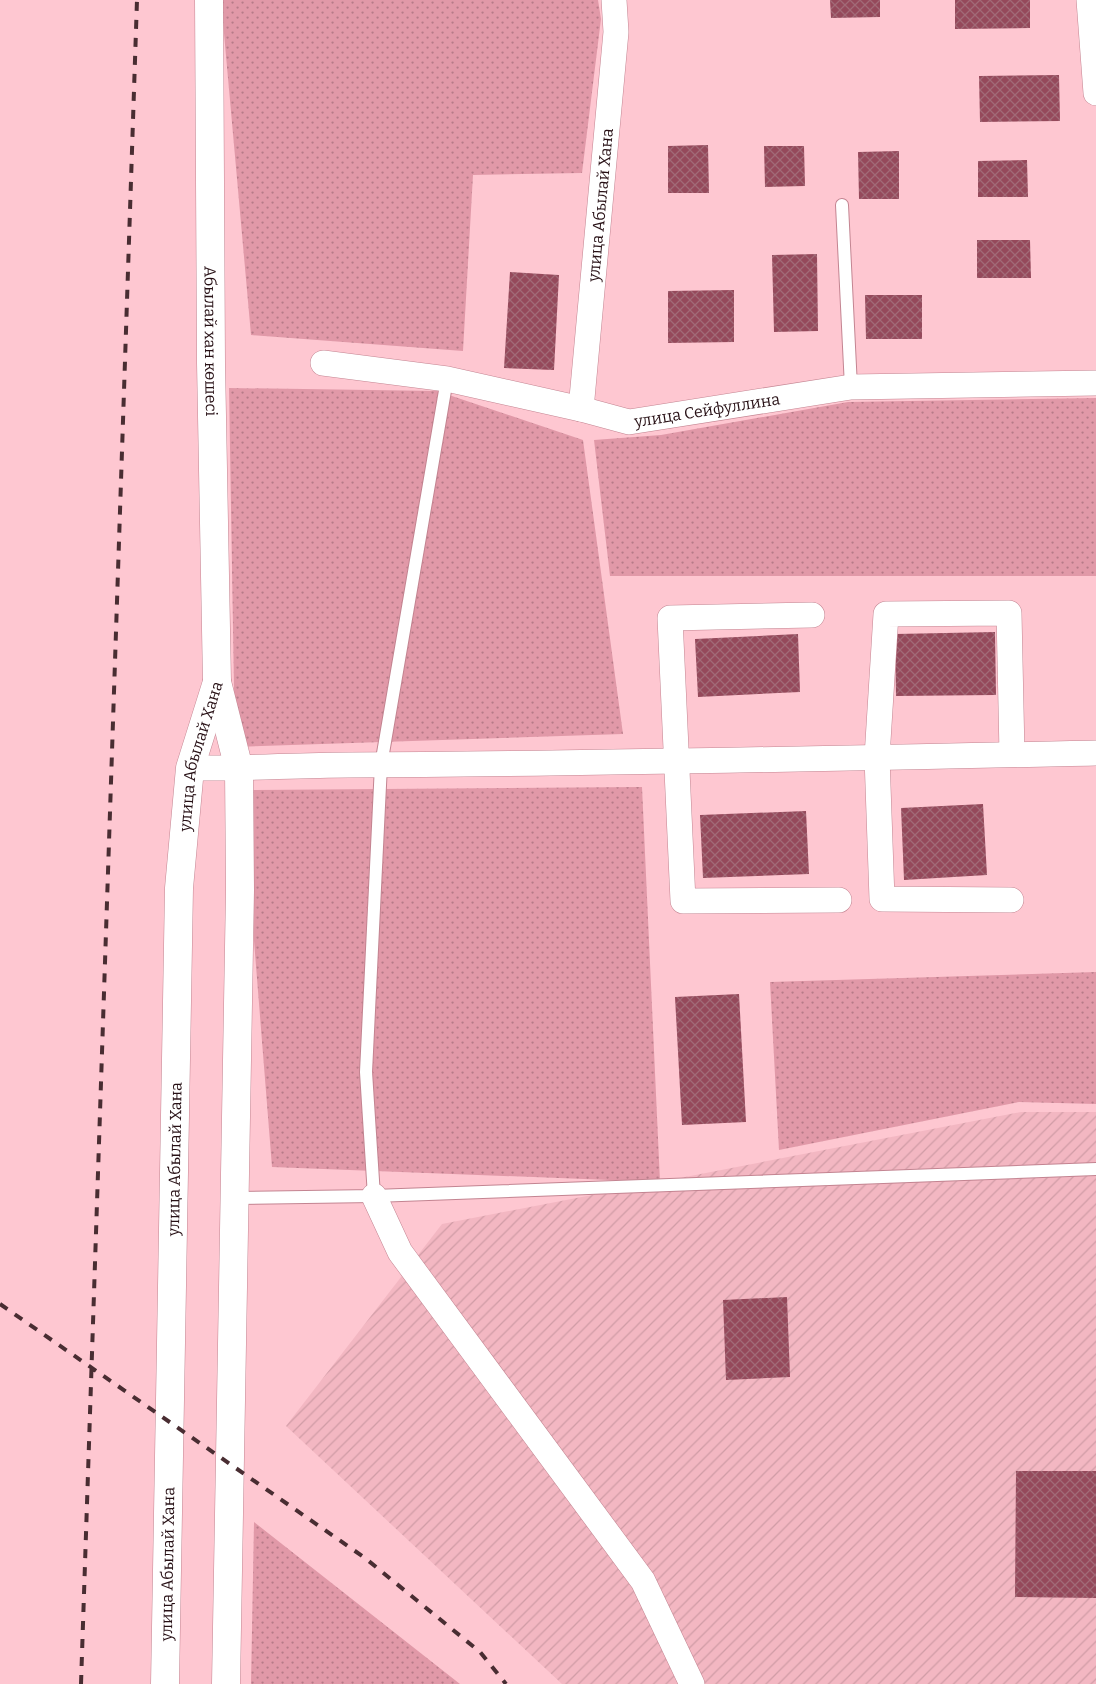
<svg xmlns="http://www.w3.org/2000/svg" width="1096" height="1684" font-family="Bitter,serif">
<style>
.industrial{fill:url(#industrial-furrows)}
.grass{fill:url(#grass-dots)}
.building{fill:url(#building-cross-hatch)}
.lines{fill:none;stroke-linecap:round;stroke-linejoin:round}
.service-casing{stroke:#c38491;stroke-width:14}
.minor-casing{stroke:#c38491;stroke-width:26}
.secondary-casing{stroke:#c38491;stroke-width:29}
.service{stroke:#fff;stroke-width:12}
.minor{stroke:#fff;stroke-width:25}
.secondary{stroke:#fff;stroke-width:28}
.rail{stroke:#492d32;stroke-width:4;stroke-dasharray:9 9;stroke-linecap:butt}
.labels{text-anchor:middle;stroke-width:5;stroke-linejoin:round;paint-order:stroke}
.street-label{font-size:16px;fill:#271015;stroke:#f9dde2}
</style>
<defs>
<pattern id="industrial-furrows" width="10" height="10" patternUnits="userSpaceOnUse" patternTransform="scale(1.25)"><rect width="10" height="10" fill="#f3b7c2"/><path d="M-1 1l2-2M0 10L10 0M9 11l2-2" fill="none" stroke="#d09ca6"/></pattern>
<pattern id="grass-dots" width="8" height="8" patternUnits="userSpaceOnUse" patternTransform="scale(1.25)"><rect width="8" height="8" fill="#e199a8"/><path d="M2 2h.1M6 6h.1" fill="none" stroke="#b67b88" stroke-width="1.8" stroke-linecap="round"/></pattern>
<pattern id="building-cross-hatch" width="8" height="8" patternUnits="userSpaceOnUse" patternTransform="scale(1.25)"><rect width="8" height="8" fill="#95495b"/><path d="M0 0l8 8M0 8l8-8" fill="none" stroke="#a16a77"/></pattern>
</defs>
<rect width="100%" height="100%" fill="#fec7d1"/>
<path class="industrial" d="M1021,1112H1096V1684H562L286,1426L442,1224Z"/>
<path class="grass" d="M221,0H598L601,19L582,173L473,175L463,351L251,335Z
M229,388L437,391L583,440L623,734L235,747Z
M1096,398V576H610L594,440L661,435L848,402Z
M642,787L660,1182L272,1167L242,790Z
M1096,972V1104L1019,1102L779,1150L770,982Z
M254,1522L460,1684H251Z"/>
<path class="building" d="M830,0H880V17L831,18Z
M955,0H1030V28L955,29Z
M1059,75L1060,121L980,122L979,76Z
M708,145L709,193H668V146Z
M764,146H804L805,186L765,187Z
M899,151V199H859L858,152Z
M1027,160L1028,197H978V161Z
M977,240H1030L1031,278H977Z
M817,254L818,331L774,332L772,255Z
M510,272L559,275L554,370L504,368Z
M734,290V342L668,343V291Z
M865,295H922V339H866Z
M995,632L996,695L896,696L895,634Z
M798,634L800,692L698,697L695,639Z
M983,804L987,875L904,880L901,808Z
M806,811L809,874L703,878L700,815Z
M739,994L746,1122L682,1125L675,997Z
M787,1297L790,1377L726,1380L723,1300Z
M1016,1471H1096V1598L1015,1597Z"/>
<g class="lines">
<defs>
<path id="service" d="M842,205L851,387
M374,1196L366,1072L381,765L447,379
M235,1198L374,1196L1096,1169"/>
<g id="minor">
<path d="M1089,0L1096,93"/>
<path id="s1" d="M323,363L447,379L581,409L629,422L851,387L1096,383"/>
<path id="s2" d="M581,409L616,32L614,0"/>
<path d="M812,615L670,618L683,901L839,900"/>
<path d="M190,768C243,769 296,765 349,765C598,764 847,758 1096,753"/>
<path d="M1011,900L882,899L877,757L886,614L1009,613L1012,754"/>
<path d="M374,1196L400,1252L643,1581L692,1684"/>
</g>
<g id="secondary">
<path id="s3" d="M209,0L211,363L217,682L239,769L240,890L226,1684"/>
<path id="s4" d="M165,1684L179,888L190,768L217,682"/>
</g>
</defs>
<use href="#service" class="service-casing"/>
<use href="#minor" class="minor-casing"/>
<use href="#secondary" class="secondary-casing"/>
<use href="#service" class="service"/>
<use href="#minor" class="minor"/>
<use href="#secondary" class="secondary"/>
<path class="rail" d="M0,1304L365,1558L480,1652L506,1684
M81,1684L137,0"/>
</g>
<g class="labels">
<g class="street-label">
<text dy="6" stroke="none"><textPath href="#s2" startOffset="205">улица Абылай Хана</textPath></text>
<text dy="6" stroke="none"><textPath href="#s3" startOffset="341">Абылай хан көшесі</textPath></text>
<text dy="6" stroke="none"><textPath href="#s1" startOffset="391">улица Сейфуллина</textPath></text>
<text dy="6" stroke="none"><textPath href="#s4" startOffset="930">улица Абылай Хана</textPath></text>
<text dy="6" stroke="none"><textPath href="#s4" startOffset="525">улица Абылай Хана</textPath></text>
<text dy="6" stroke="none"><textPath href="#s4" startOffset="120">улица Абылай Хана</textPath></text>
</g>
</g>
</svg>
